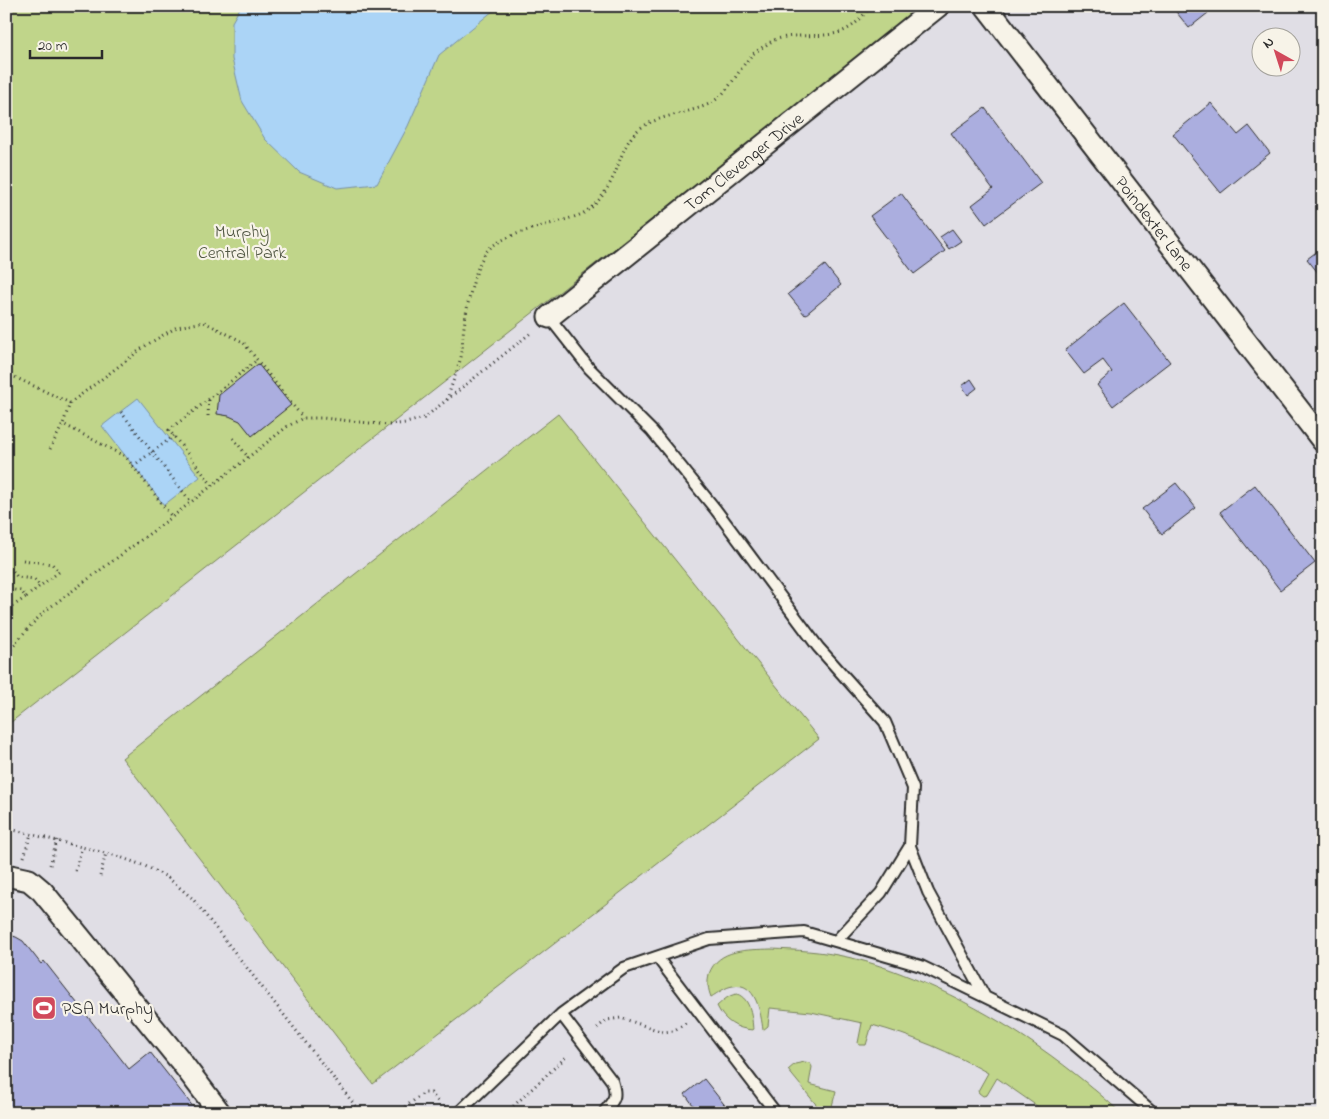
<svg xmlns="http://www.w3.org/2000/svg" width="1329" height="1119" font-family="'Indie Flower',sans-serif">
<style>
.green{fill:#c0d58a;stroke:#76805a}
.water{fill:#abd4f6;stroke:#7890a5}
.building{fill:#abaedf;stroke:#2b2b2b}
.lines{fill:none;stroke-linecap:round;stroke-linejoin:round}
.lane-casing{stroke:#2b2b2b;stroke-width:14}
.street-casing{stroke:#2b2b2b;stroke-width:25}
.path{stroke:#2b2b2b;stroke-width:3;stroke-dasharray:1 4;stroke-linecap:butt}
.lane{stroke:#f7f3e8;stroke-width:10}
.street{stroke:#f7f3e8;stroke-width:21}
.labels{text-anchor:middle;stroke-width:4.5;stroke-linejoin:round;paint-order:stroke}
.street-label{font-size:18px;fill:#2b2b2b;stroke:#f7f3e8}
.park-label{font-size:18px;fill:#505643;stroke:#f7f3e8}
.poi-label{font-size:18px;fill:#2b2b2b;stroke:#f7f3e8;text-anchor:start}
</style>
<rect width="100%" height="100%" fill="#e0dee5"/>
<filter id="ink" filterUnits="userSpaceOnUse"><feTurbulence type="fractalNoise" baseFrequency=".02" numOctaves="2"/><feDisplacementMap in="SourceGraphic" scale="10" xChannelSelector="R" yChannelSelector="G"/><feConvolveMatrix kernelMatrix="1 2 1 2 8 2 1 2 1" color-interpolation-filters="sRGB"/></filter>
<g filter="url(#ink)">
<path class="green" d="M6,6H924L6,726Z
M558,414L819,739L373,1084L122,758Z
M771,949C797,950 821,951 847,957C872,962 898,972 922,982C996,1014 1061,1058 1121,1113H1047L997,1078L987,1095L983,1096L979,1093L978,1091L988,1073C951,1052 912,1036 872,1025L866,1045H859L858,1043L862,1023L811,1012L770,1008L768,1026L763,1030C761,1014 756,981 733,986C725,987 718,993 711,997C708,989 707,982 709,974C718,948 749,950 771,949Z
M737,994C751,999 752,1017 753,1030C736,1029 724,1021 717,1006C723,1001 728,995 737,994Z
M805,1062L810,1063L812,1067L809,1084L836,1091L832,1106L829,1110L819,1108L788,1070L795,1064Z"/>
<path class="water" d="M241,6H506L494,10L439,55L408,126L377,184L337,188L299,172L265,139L242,101L232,59V22Z
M138,398L200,477L164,505L102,426Z"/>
<path class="building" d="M1175,6H1202L1208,13L1189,28L1173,8Z
M1211,103L1238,135L1249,126L1270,153L1221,193L1173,134Z
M985,108L1041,183L986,224L972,205L993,189L951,133Z
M901,193L945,251L914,274L870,216Z
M952,229L961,241L949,249L940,237Z
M1323,247V279L1307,259Z
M825,265L841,285L805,315L788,294Z
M1124,303L1170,362L1113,406L1097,385L1112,372L1103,360L1084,374L1065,350Z
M258,364L291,405L252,436L240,421L229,416L217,414L219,395Z
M971,379L977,388L968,395L962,386Z
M1176,483L1196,508L1162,534L1142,509Z
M1255,485L1315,563L1280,590L1220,512Z
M6,934L16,937L23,941L41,964L44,961L129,1069L150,1052L198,1113H6Z
M704,1079L731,1113H699L685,1094Z"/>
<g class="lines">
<defs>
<path id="lane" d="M549,317L589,368L652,431L716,510L818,647L885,722L913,788L910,846L928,892L985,997
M836,941L881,893L910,846
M657,957L776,1113
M561,1014L612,1081C617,1096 615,1099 605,1111
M458,1113L561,1014L624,968L709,939L804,932L921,966L1063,1035L1154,1113"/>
<g id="street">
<path id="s1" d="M986,6L1323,441"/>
<path id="s2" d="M549,317L938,6"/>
<path d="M6,875L29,880L42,891L179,1059L220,1113"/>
</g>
</defs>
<use href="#lane" class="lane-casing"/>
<use href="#street" class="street-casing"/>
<path class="path" d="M6,373L70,403L148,344L177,327L204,322L243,342L303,418
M209,399L169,430L212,485
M447,400C451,386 457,372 461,357C463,350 462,342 463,335C465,315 474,266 487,251C502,234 545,226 567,219C574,217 582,215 588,210C601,201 610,185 616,171C621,157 626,141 637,131C654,115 690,114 711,103C730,92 738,69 753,54C758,50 766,45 772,41C778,38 790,36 797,36C831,35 849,38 870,6
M70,403L63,424L126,457L172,517
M121,412L191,502
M208,416L209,399L257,360
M233,438L248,457
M50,449L63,424
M133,466L174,436
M23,560L52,564L59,572L40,586
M13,571L17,577L34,579L40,586L26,597
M6,586L8,589L21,591L26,597L6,611
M6,620L13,645
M6,658C16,640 30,626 45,611L172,517L288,426L303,418H323L388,425L406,423L424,418L532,332
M6,828L117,856L145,866L167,877L192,898L361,1113
M24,857L31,834
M50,865L57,840
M75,871L82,847
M100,876L106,853
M597,1028L607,1020L621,1018L663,1032L673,1031L686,1023
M397,1113L424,1093H431L439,1103
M506,1113L567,1056"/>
<use href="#lane" class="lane"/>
<use href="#street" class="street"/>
</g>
</g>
<defs>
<symbol id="stadium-square" viewBox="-11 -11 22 22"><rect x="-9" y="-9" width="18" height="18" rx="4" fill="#d1495b" stroke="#f7f3e8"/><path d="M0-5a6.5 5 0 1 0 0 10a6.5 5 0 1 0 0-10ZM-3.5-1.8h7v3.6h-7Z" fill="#fff"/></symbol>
</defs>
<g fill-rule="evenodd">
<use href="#stadium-square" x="30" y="994" width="28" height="28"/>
</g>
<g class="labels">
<g class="street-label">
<text dy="6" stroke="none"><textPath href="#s2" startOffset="249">Tom Clevenger Drive</textPath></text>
<text dy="6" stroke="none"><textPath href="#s1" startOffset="275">Poindexter Lane</textPath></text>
</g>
<g class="park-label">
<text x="242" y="237">Murphy<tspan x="242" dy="21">Central Park</tspan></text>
</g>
<g class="poi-label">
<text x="62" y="1014">PSA Murphy</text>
</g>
</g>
<rect width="1329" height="1119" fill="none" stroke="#f7f3e8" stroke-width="25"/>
<rect x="12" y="12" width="1304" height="1094" fill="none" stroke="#2b2b2b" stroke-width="2" filter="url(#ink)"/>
<g transform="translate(1276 52) rotate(321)"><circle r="24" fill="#f7f3e8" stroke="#a5a39c"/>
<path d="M0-4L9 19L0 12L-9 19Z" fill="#d1495b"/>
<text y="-8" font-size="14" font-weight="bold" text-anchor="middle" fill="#2b2b2b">N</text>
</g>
<path d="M30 50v8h72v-8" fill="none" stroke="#2b2b2b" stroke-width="2.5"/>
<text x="38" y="50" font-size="15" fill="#2b2b2b" stroke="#f7f3e8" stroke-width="4" paint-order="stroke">20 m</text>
</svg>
